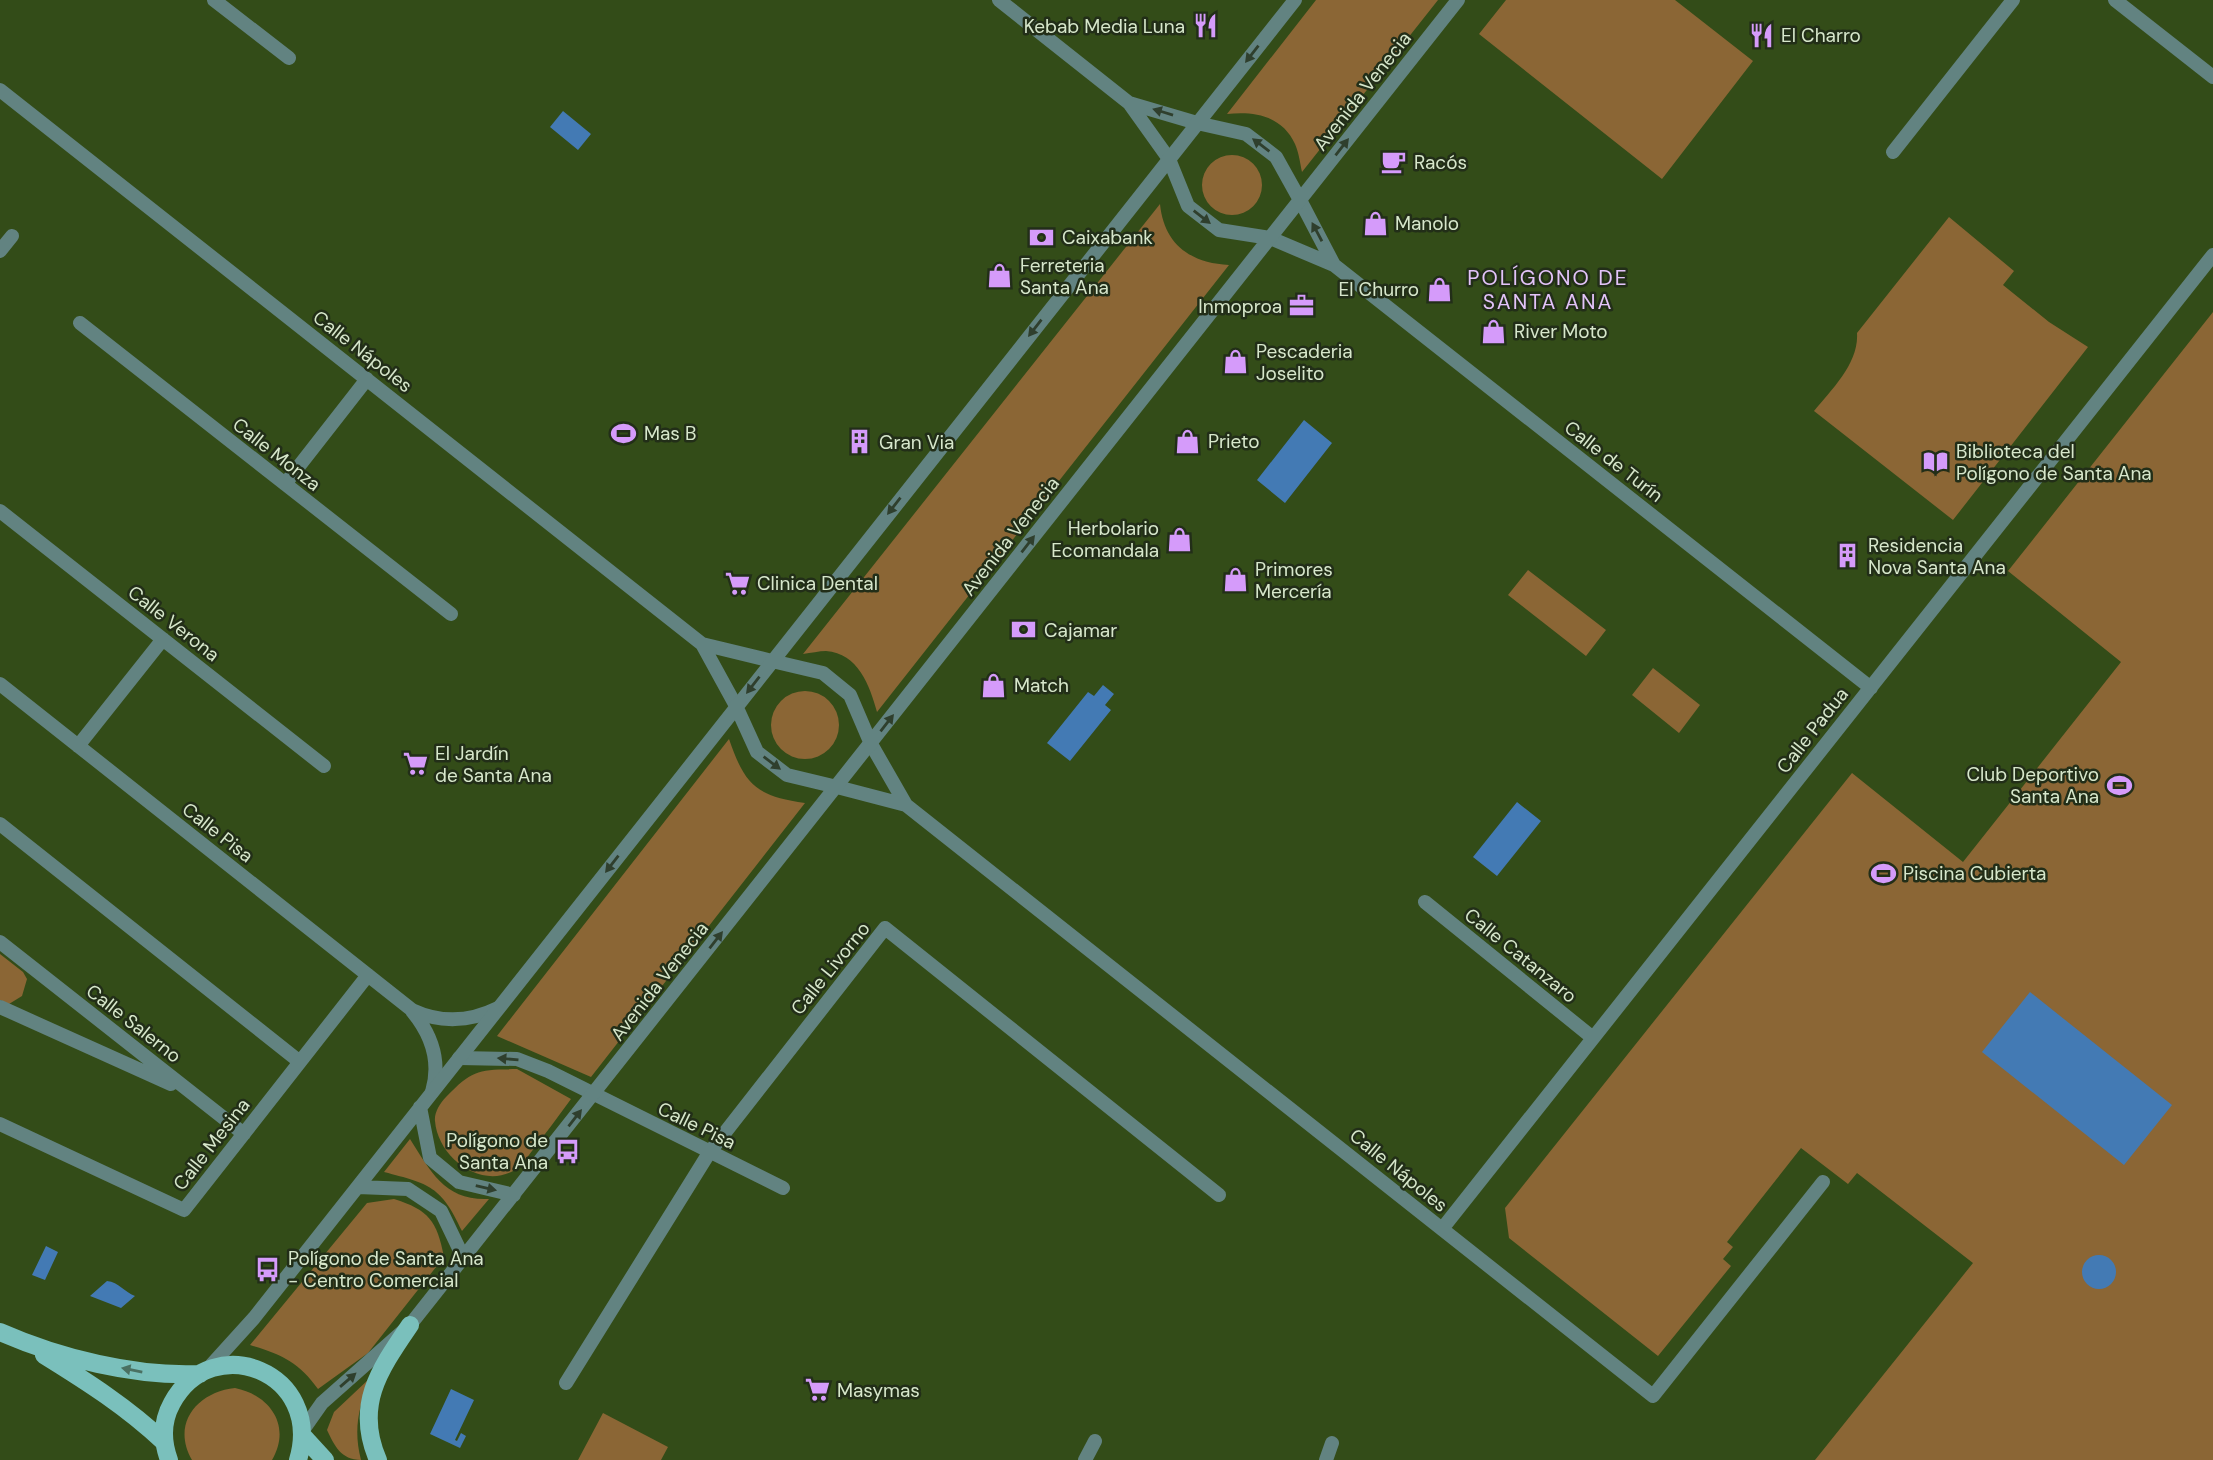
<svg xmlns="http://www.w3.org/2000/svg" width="2213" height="1460" font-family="'DM Sans',sans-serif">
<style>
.green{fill:#8b6635}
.water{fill:#437ab4}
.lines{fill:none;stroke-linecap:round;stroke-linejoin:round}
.minor{stroke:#628381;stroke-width:14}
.tertiary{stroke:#628381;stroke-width:14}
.primary{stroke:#7ac0bc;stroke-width:18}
.oneway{fill:#2f3f2d}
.oneway2{fill:#4a7062}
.labels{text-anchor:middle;stroke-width:5;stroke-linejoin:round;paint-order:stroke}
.poi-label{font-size:19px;fill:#d7e7cb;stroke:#222e18;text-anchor:start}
.street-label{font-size:19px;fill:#d7e7cb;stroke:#222e18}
.neighbourhood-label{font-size:21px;letter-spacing:2px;fill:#e3c3f9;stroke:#222e18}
</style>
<rect width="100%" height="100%" fill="#334c18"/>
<path class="green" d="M1316,0H1438L1302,172C1300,163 1299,153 1295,144C1282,116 1255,111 1227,114Z
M1506,0H1675L1753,61L1662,179L1479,34Z
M1202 185a30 30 0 1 1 60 0a30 30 0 1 1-60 0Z
M1160,204C1164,244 1190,263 1229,265L877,712C870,686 858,653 826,651C819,651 811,653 803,654Z
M1949,217L2014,271L2003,285L2049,322L2088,347L1953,520L1814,411C1832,389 1859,363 1857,333Z
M2213,312V1460H1815L1973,1263L1857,1173L1848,1184L1801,1148L1727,1242L1733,1247L1723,1259L1731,1266L1658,1356L1509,1238L1505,1208L1852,773L1963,862L2121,662L2008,571Z
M1528,570L1606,630L1586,656L1508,595Z
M1653,668L1700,705L1679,733L1632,695Z
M771 725a34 34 0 1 1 68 0a34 34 0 1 1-68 0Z
M729,739C745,786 757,796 805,803L591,1077L497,1036Z
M0,954L23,972L27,979L22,996L9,1004L0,1000Z
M517,1069L571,1099C558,1117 545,1134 532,1151C528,1156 523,1164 518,1168C484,1192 438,1159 435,1121C434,1113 440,1103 446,1097C473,1069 478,1070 517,1069Z
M410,1139C431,1172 445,1201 489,1199L462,1231C441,1186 430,1184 384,1172Z
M394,1199C429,1210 437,1221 444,1257L368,1353L318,1389C299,1362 281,1354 250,1345L367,1203Z
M369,1379C359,1409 353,1428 361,1460C341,1460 334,1445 327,1430L334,1412Z
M235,1388C270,1395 292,1426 272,1460H192C171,1424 197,1392 235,1388Z
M603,1413L668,1447L661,1460H578Z"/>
<path class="water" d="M563,111L591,134L578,150L550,127Z
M1304,420L1332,443L1285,503L1257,480Z
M1103,685L1114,694L1105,705L1111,710L1070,761L1047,743L1088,692L1094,696Z
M1517,802L1541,821L1497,876L1473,857Z
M2030,992L2172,1105L2124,1165L1982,1052Z
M46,1246L58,1252L45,1280L32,1275Z
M2082 1272a17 17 0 1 1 34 0a17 17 0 1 1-34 0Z
M107,1281C119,1282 124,1292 135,1296L121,1308L90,1296Z
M451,1389L474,1400L455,1440L457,1441L461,1433L466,1436L460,1448L430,1434Z"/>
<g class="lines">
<path class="minor" d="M214,0L289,58
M999,0L1129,103L1169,159
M2115,0L2213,77
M0,90L702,644L736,706
M1129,103L1197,123
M1893,152L2013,0
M1300,200L1334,265
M1270,238L1334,265L1871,688
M0,251L12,236
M80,323L451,614
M285,484L367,379
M0,511L324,766
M702,644L772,661
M0,684L412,1010C440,1023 470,1022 498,1008
M871,744L906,805L1653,1396L1823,1182
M78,746L163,639
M837,787L906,805
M0,824L300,1062
M1425,902L1593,1038
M0,942L244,1134
M0,1007L171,1084
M412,1011C432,1035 441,1062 432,1092
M459,1058L517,1059L548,1071L783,1188
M0,1124L184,1210L368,975
M1442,1229L2213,255
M566,1383L709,1153L885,928L1219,1195
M1085,1460L1095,1441
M1326,1460L1332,1443"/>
<path class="tertiary" d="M1197,123L1246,134L1276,157L1300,200
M1169,159L1188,206L1219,230L1270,238
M772,661L823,673L850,695L871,744
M736,706L757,752L787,775L837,787
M420,1107L430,1158L459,1182L514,1195
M358,1187L408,1189L441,1211L464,1259
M206,1371L254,1318L1295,0
M303,1430L322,1403L410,1325L1458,0"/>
<path class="primary" d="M0,1332C59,1358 135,1377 200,1374
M44,1355C86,1381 127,1407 164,1442
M303,1436L325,1460
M169,1460C162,1441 162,1421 172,1403C213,1328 324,1373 298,1460
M378,1460C354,1405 380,1369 410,1325"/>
</g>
<defs><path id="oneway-solid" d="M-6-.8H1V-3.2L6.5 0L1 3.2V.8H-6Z" transform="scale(1.75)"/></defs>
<g class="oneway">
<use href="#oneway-solid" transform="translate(1252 54) rotate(128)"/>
<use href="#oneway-solid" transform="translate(1163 112) rotate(-163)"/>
<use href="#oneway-solid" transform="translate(1261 145) rotate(-143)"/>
<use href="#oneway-solid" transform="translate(1342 147) rotate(-52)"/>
<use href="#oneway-solid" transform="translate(1202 217) rotate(38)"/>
<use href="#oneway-solid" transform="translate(1317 232) rotate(-118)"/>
<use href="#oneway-solid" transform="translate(1035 328) rotate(128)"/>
<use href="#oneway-solid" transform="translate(894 506) rotate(128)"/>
<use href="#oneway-solid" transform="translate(1028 544) rotate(-52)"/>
<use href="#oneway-solid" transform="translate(753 685) rotate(128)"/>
<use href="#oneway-solid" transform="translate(887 723) rotate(-52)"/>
<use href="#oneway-solid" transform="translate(772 763) rotate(37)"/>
<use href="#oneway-solid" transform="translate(612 864) rotate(128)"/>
<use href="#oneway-solid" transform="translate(716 940) rotate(-52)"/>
<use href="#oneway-solid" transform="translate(508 1059) rotate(-175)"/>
<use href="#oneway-solid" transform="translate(575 1118) rotate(-52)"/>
<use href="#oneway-solid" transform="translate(486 1188) rotate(13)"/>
<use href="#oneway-solid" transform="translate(348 1380) rotate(-41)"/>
</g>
<use class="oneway2" href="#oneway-solid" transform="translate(132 1370) rotate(-169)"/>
<defs>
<symbol id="restaurant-bare" viewBox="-9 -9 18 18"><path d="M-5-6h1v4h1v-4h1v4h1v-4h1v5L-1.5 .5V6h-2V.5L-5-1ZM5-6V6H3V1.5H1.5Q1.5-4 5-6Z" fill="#d59bfa" stroke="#222e18" stroke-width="2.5" paint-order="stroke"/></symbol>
<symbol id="cafe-bare" viewBox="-9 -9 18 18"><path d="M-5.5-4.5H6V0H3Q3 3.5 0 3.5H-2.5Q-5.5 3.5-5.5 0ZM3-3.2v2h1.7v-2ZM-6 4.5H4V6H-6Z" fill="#d59bfa" stroke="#222e18" stroke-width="2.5" paint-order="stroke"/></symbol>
<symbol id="shop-bare" viewBox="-9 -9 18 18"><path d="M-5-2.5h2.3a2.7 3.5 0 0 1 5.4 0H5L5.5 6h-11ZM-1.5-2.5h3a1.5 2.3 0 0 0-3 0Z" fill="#d59bfa" stroke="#222e18" stroke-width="2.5" paint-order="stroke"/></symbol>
<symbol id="bank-bare" viewBox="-9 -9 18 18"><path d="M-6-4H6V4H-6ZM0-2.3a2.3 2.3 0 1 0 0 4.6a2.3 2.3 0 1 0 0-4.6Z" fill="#d59bfa" stroke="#222e18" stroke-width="2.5" paint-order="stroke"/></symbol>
<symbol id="office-bare" viewBox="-9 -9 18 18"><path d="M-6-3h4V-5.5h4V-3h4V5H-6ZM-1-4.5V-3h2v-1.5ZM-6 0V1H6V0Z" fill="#d59bfa" stroke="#222e18" stroke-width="2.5" paint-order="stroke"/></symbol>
<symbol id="stadium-bare" viewBox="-9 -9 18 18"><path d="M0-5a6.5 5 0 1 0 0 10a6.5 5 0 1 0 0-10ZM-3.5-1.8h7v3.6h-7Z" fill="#d59bfa" stroke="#222e18" stroke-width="2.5" paint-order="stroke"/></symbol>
<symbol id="building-bare" viewBox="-9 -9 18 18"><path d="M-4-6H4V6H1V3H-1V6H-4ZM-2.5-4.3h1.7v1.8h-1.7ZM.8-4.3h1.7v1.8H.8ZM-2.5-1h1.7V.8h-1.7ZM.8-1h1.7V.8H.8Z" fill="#d59bfa" stroke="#222e18" stroke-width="2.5" paint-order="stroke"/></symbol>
<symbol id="library-bare" viewBox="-9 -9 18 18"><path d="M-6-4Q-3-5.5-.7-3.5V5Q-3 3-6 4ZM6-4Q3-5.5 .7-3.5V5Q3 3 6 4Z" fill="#d59bfa" stroke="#222e18" stroke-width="2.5" paint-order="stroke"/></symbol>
<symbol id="supermarket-bare" viewBox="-9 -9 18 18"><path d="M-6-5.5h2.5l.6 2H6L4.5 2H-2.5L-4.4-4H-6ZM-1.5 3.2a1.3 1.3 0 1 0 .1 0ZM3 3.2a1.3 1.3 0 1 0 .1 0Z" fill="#d59bfa" stroke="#222e18" stroke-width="2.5" paint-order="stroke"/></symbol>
<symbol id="bus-bare" viewBox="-9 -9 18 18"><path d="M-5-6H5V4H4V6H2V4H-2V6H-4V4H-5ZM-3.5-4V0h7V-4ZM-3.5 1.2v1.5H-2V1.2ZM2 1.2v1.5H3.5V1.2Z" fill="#d59bfa" stroke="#222e18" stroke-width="2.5" paint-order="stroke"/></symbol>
</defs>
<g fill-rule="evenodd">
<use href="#restaurant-bare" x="1188" y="8" width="35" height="35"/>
<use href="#restaurant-bare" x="1744" y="18" width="35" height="35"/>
<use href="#cafe-bare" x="1376" y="144" width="35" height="35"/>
<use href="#shop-bare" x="1358" y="206" width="35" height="35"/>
<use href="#bank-bare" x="1024" y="220" width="35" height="35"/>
<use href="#shop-bare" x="982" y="258" width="35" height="35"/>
<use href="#shop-bare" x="1422" y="272" width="35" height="35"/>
<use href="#office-bare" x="1284" y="288" width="35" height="35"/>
<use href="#shop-bare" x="1476" y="314" width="35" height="35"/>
<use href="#shop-bare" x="1218" y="344" width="35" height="35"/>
<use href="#stadium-bare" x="606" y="416" width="35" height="35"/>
<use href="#shop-bare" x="1170" y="424" width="35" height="35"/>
<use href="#building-bare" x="842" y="424" width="35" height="35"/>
<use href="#library-bare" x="1918" y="444" width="35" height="35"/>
<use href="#shop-bare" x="1162" y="522" width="35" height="35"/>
<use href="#building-bare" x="1830" y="538" width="35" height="35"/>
<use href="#shop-bare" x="1218" y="562" width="35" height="35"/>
<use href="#supermarket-bare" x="720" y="566" width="35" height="35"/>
<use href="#bank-bare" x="1006" y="612" width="35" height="35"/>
<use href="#shop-bare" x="976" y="668" width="35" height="35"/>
<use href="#supermarket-bare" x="398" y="746" width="35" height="35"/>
<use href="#stadium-bare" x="2102" y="768" width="35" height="35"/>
<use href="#stadium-bare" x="1866" y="856" width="35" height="35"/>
<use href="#bus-bare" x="550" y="1134" width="35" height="35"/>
<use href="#bus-bare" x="250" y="1252" width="35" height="35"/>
<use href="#supermarket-bare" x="800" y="1372" width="35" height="35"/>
</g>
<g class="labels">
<g class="poi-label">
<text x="1185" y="33" text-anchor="end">Kebab Media Luna</text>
<text x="1781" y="42">El Charro</text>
<text x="1414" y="169">Racós</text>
<text x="1395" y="230">Manolo</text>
<text x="1062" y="244">Caixabank</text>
<text x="1020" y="272">Ferreteria<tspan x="1020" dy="22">Santa Ana</tspan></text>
<text x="1419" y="296" text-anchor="end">El Churro</text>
<text x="1282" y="313" text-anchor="end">Inmoproa</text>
<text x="1514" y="338">River Moto</text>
<text x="1256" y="358">Pescaderia<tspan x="1256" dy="22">Joselito</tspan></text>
<text x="644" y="440">Mas B</text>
<text x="1208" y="448">Prieto</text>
<text x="879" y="449">Gran Via</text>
<text x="1956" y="458">Biblioteca del<tspan x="1956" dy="22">Polígono de Santa Ana</tspan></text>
<text x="1159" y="535" text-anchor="end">Herbolario<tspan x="1159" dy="22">Ecomandala</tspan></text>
<text x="1868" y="552">Residencia<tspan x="1868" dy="22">Nova Santa Ana</tspan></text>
<text x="1255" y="576">Primores<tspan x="1255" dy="22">Mercería</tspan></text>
<text x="757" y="590">Clinica Dental</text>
<text x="1044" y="637">Cajamar</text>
<text x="1014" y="692">Match</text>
<text x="435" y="760">El Jardín<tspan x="435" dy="22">de Santa Ana</tspan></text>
<text x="2099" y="781" text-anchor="end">Club Deportivo<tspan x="2099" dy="22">Santa Ana</tspan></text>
<text x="1903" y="880">Piscina Cubierta</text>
<text x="548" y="1147" text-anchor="end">Polígono de<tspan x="548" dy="22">Santa Ana</tspan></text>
<text x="288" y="1265">Polígono de Santa Ana<tspan x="288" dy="22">- Centro Comercial</tspan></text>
<text x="837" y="1397">Masymas</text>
</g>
<g class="street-label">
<text transform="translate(1362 91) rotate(-52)" y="7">Avenida Venecia</text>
<text transform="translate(363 351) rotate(38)" y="7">Calle Nápoles</text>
<text transform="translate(277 454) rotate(38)" y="7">Calle Monza</text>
<text transform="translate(1614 461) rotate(38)" y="7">Calle de Turín</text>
<text transform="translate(1010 536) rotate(-52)" y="7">Avenida Venecia</text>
<text transform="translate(174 623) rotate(38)" y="7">Calle Verona</text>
<text transform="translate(1812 730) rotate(-52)" y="7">Calle Padua</text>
<text transform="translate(218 832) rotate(38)" y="7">Calle Pisa</text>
<text transform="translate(1521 955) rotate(39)" y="7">Calle Catanzaro</text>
<text transform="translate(830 968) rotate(-51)" y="7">Calle Livorno</text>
<text transform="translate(659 981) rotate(-52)" y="7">Avenida Venecia</text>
<text transform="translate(134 1023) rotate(38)" y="7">Calle Salerno</text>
<text transform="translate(697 1125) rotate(26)" y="7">Calle Pisa</text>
<text transform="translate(211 1144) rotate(-52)" y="7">Calle Mesina</text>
<text transform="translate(1399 1170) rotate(39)" y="7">Calle Nápoles</text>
</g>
<g class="neighbourhood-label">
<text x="1548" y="285">POLÍGONO DE<tspan x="1548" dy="24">SANTA ANA</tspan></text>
</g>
</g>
</svg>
